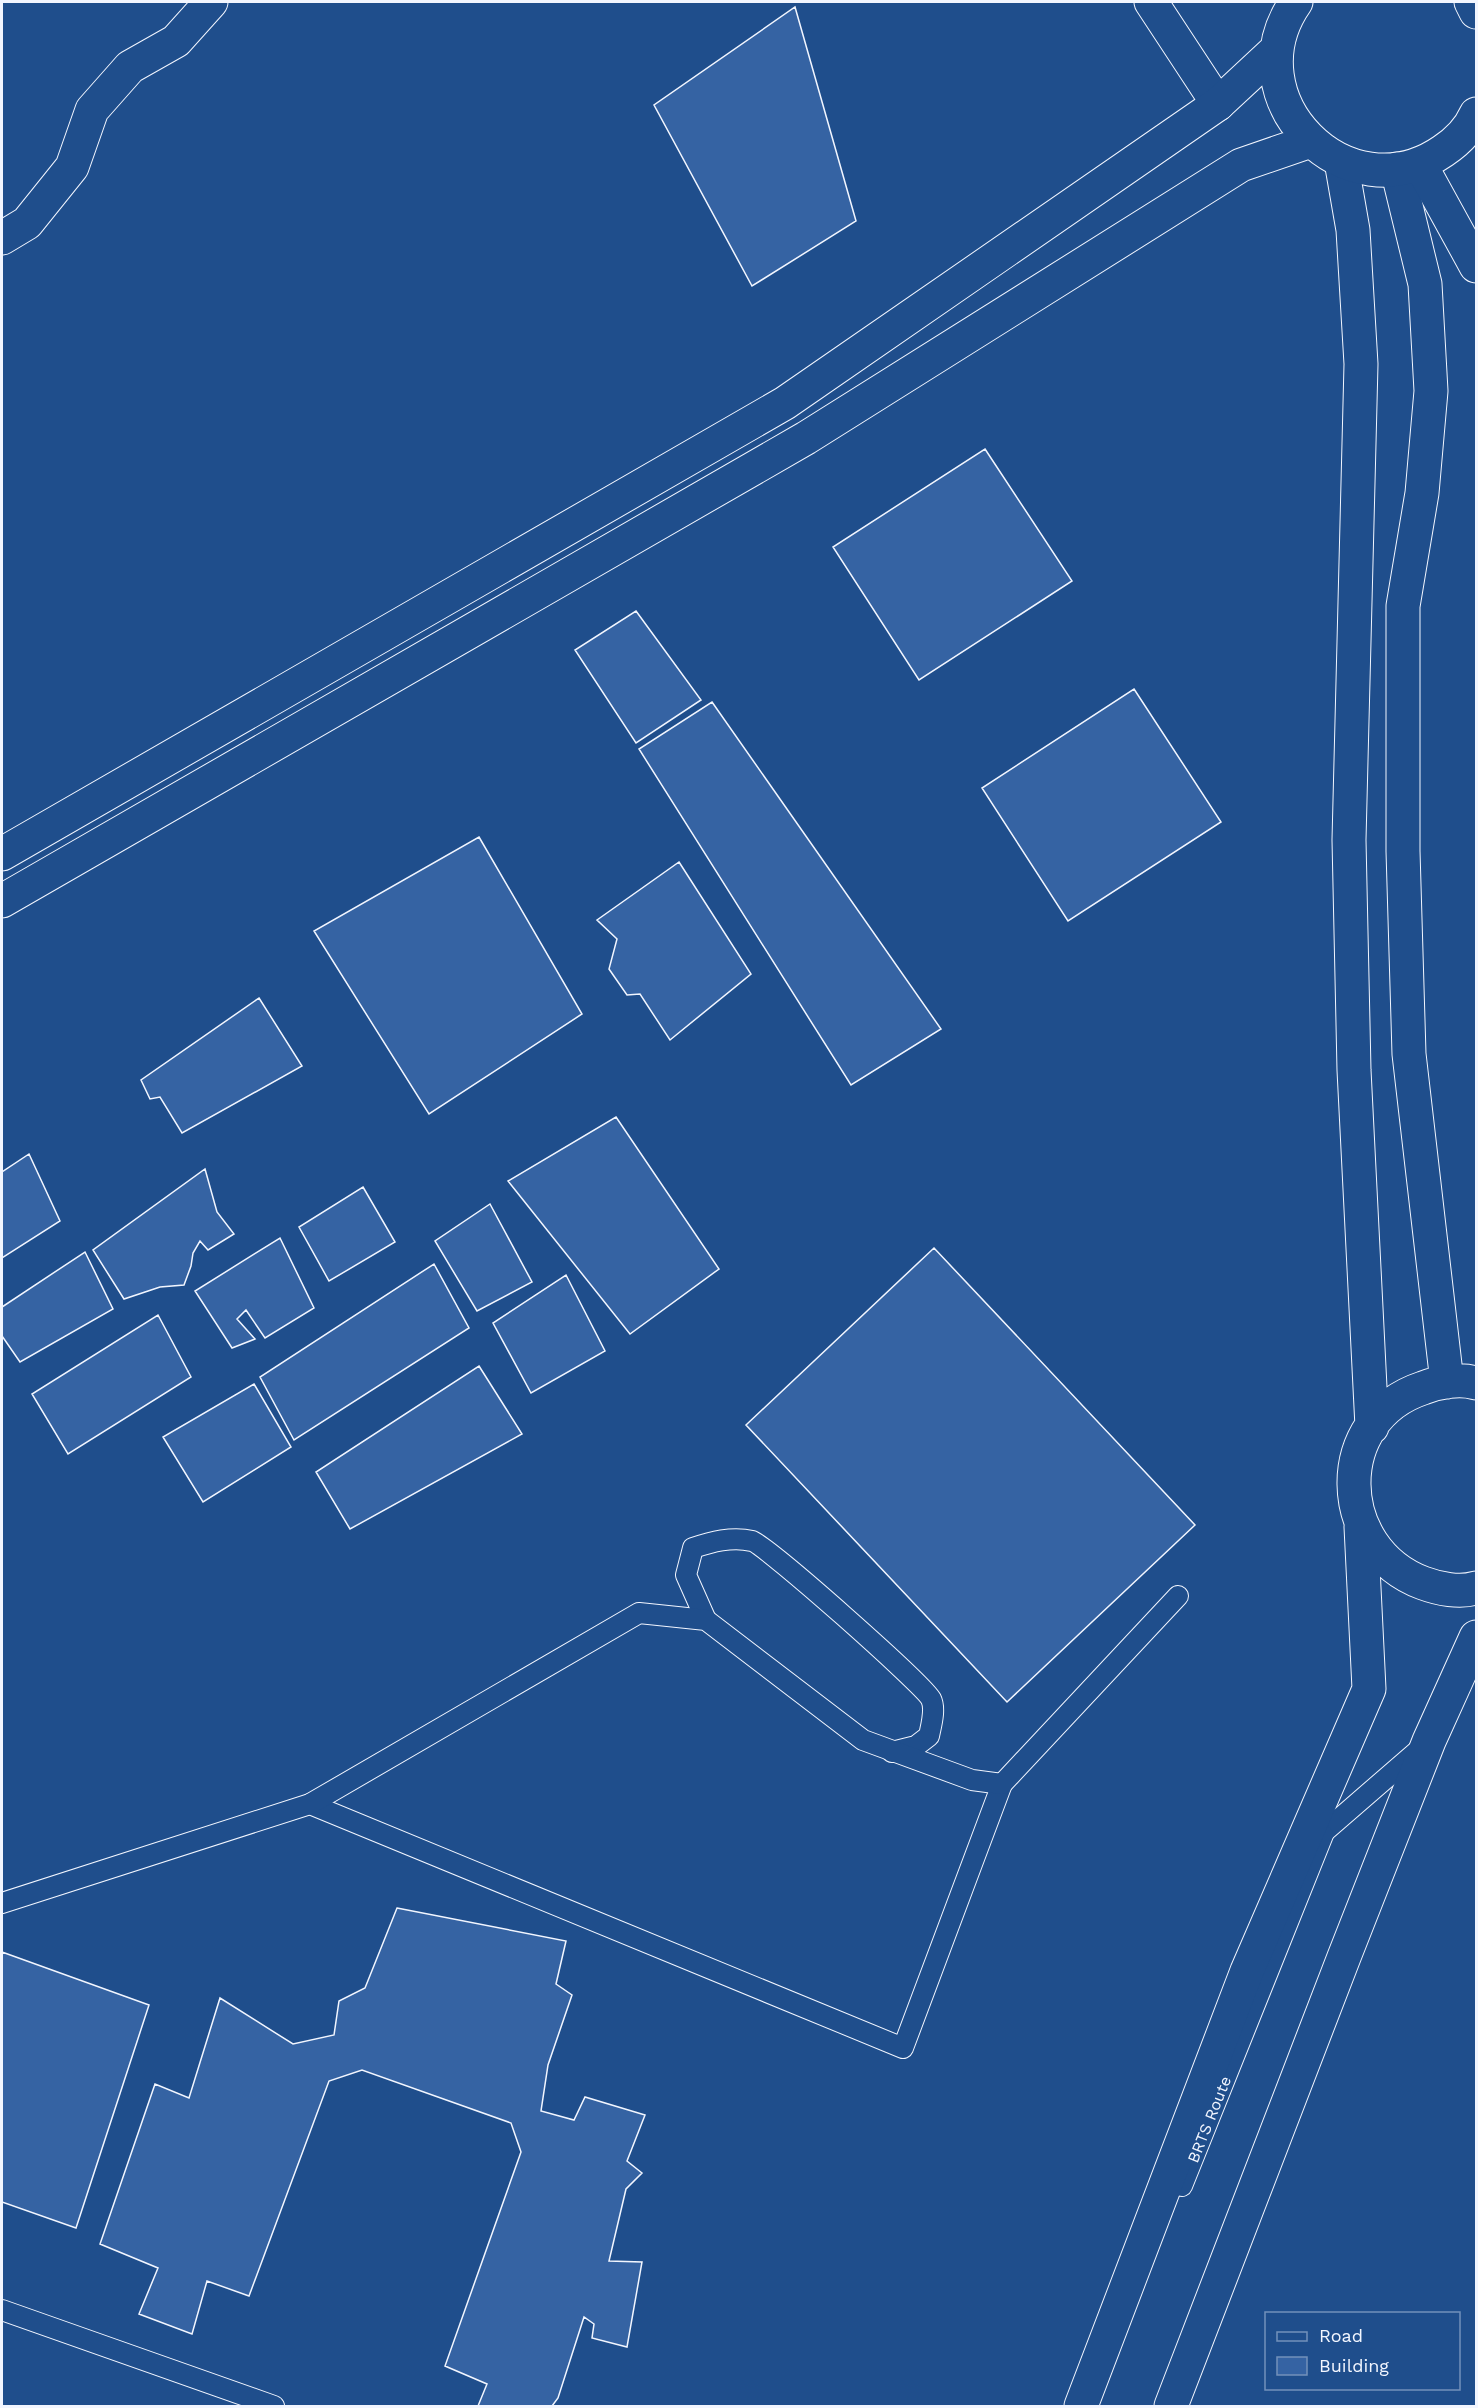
<svg xmlns="http://www.w3.org/2000/svg" width="1478" height="2408" font-family="'Work Sans',sans-serif">
<style>
.building{fill:#3563a3;stroke:#f2f6ff;stroke-width:1.5}
.lines{fill:none;stroke-linecap:round;stroke-linejoin:round}
.lane-casing{stroke:#f2f6ff;stroke-width:22}
.street-casing{stroke:#f2f6ff;stroke-width:35}
.secondary-casing{stroke:#f2f6ff;stroke-width:35}
.primary-casing{stroke:#f2f6ff;stroke-width:35}
.lane{stroke:#1f4e8c;stroke-width:20}
.street{stroke:#1f4e8c;stroke-width:33}
.secondary{stroke:#1f4e8c;stroke-width:33}
.primary{stroke:#1f4e8c;stroke-width:33}
.labels{text-anchor:middle;stroke-width:4.5;stroke-linejoin:round;paint-order:stroke}
.street-label{font-size:16px;fill:#f2f6ff;stroke:#1f4e8c}
</style>
<rect width="100%" height="100%" fill="#1f4e8c"/>
<path class="building" d="M795,7L856,221L752,286L654,105Z
M985,449L1072,581L919,680L833,547Z
M636,611L701,700L636,743L575,650Z
M1134,689L1221,822L1068,921L982,788Z
M712,702L941,1029L851,1085L639,749Z
M479,837L582,1014L429,1114L314,931Z
M679,862L751,974L670,1040L640,994L627,995L609,969L617,939L597,920Z
M259,998L302,1066L182,1133L160,1097L150,1099L141,1080Z
M616,1117L719,1269L630,1334L508,1181Z
M29,1154L60,1221L2,1258V1172Z
M205,1169L217,1212L234,1234L208,1250L200,1241L193,1253L191,1266L184,1285L160,1287L124,1299L93,1250Z
M363,1187L395,1242L329,1281L299,1227Z
M490,1204L532,1282L477,1311L435,1241Z
M280,1238L314,1308L265,1338L246,1310L237,1319L255,1339L232,1348L195,1291Z
M934,1248L1195,1525L1007,1702L746,1425Z
M85,1252L113,1309L20,1362L2,1336V1307Z
M434,1264L469,1328L294,1440L260,1377Z
M566,1275L605,1351L531,1393L493,1323Z
M158,1315L191,1377L68,1454L32,1394Z
M479,1366L522,1434L350,1529L316,1472Z
M254,1384L291,1447L203,1502L163,1437Z
M397,1908L566,1941L556,1984L572,1995L548,2065L541,2111L574,2120L585,2097L645,2115L627,2161L642,2173L626,2189L609,2261L642,2262L627,2347L592,2338L594,2324L584,2317L558,2398L552,2406H478L487,2384L445,2366L521,2152L511,2123L362,2070L329,2081L249,2296L207,2281L192,2334L139,2314L158,2268L100,2244L155,2084L189,2098L220,1998L293,2044L334,2035L339,2001L365,1988Z
M2,1952L149,2005L76,2228L2,2202Z"/>
<g class="lines">
<defs>
<g id="lane">
<path d="M706,1620L686,1575L693,1548C711,1542 732,1536 752,1541C765,1544 924,1685 931,1699C936,1709 931,1726 929,1736L916,1746L892,1752"/>
<path d="M310,1804L903,2048L1002,1784"/>
<path d="M1324,1832L1422,1747"/>
<path d="M2,1903L310,1804L639,1613L706,1620L863,1740L972,1780L1002,1784L1178,1596"/>
<path id="s1" d="M1182,2186L1323,1835"/>
<path d="M2,2310L274,2406"/>
</g>
<path id="street" d="M1151,2L1218,104
M2,238L27,223L72,167L92,110L130,67L176,41L211,2"/>
<path id="secondary" d="M1341,161L1353,230L1361,364L1349,840L1354,1070L1372,1427
M1397,169L1425,284L1431,391L1422,493L1403,606V851L1409,1054L1447,1382
M1476,1383C1460,1378 1438,1382 1423,1388C1329,1419 1333,1549 1423,1583C1439,1589 1460,1593 1476,1588
M1081,2406L1247,1971L1369,1689L1361,1527
M1171,2406L1344,1957L1429,1741L1476,1637"/>
<path id="primary" d="M1296,2C1229,98 1347,217 1443,151C1458,141 1469,130 1476,114
M1471,2L1476,12
M1420,164L1476,266
M2,854L785,403L1218,104L1276,50
M2,901L806,438L1241,165L1311,141"/>
</defs>
<use href="#lane" class="lane-casing"/>
<use href="#street" class="street-casing"/>
<use href="#secondary" class="secondary-casing"/>
<use href="#primary" class="primary-casing"/>
<use href="#lane" class="lane"/>
<use href="#street" class="street"/>
<use href="#secondary" class="secondary"/>
<use href="#primary" class="primary"/>
</g>
<g class="labels">
<g class="street-label">
<text dy="6" stroke="none"><textPath href="#s1" startOffset="72">BRTS Route</textPath></text>
</g>
</g>
<rect width="1478" height="2408" fill="none" stroke="#f2f6ff" stroke-width="6"/>
<rect x="1265" y="2312" width="195" height="78" fill="#1f4e8c" stroke="#7391ba" stroke-width="1.5"/>
<rect x="1277" y="2332" width="30" height="9" fill="#1f4e8c" stroke="#7391ba" stroke-width="1.5"/>
<text x="1319" y="2342" font-size="18" fill="#f2f6ff">Road</text>
<rect x="1277" y="2357" width="30" height="18" fill="#3563a3" stroke="#7391ba" stroke-width="1.5"/>
<text x="1319" y="2372" font-size="18" fill="#f2f6ff">Building</text>
</svg>
